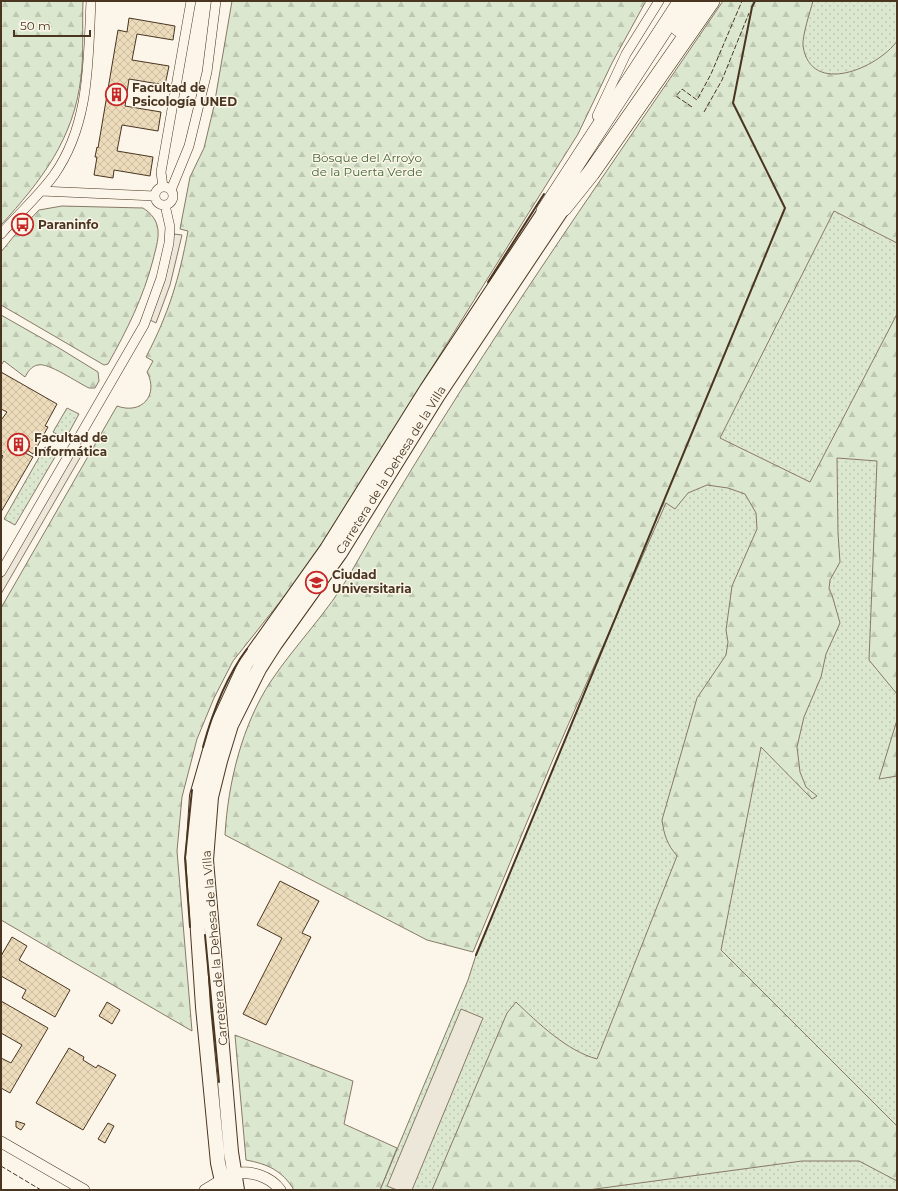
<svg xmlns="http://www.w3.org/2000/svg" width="898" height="1191" font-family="Montserrat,sans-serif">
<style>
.grass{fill:url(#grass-dots);stroke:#887966}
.forest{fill:url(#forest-firs);stroke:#887966}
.parking{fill:#ede7d9;stroke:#887966}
.building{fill:url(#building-cross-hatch);stroke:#4a3520}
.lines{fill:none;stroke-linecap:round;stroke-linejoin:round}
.minor-casing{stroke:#4a3520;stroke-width:10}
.tertiary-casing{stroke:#4a3520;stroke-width:12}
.primary-casing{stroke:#4a3520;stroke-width:16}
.motorway-casing{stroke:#4a3520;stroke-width:18}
.minor{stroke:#fbf6e9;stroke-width:9}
.tertiary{stroke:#fbf6e9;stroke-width:11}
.primary{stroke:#fbf6e9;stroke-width:14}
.motorway{stroke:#fbf6e9;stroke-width:17}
.fence{stroke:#4a3520;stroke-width:1;stroke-dasharray:5 2;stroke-linecap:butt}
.wall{stroke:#4a3520;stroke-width:2}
.labels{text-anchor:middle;stroke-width:3;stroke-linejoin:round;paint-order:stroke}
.poi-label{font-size:12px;font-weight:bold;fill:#4a3520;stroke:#fbf6e9;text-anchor:start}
.park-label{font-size:12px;fill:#436837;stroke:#fbf6e9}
.street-label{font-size:12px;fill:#4a3520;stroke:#fbf6e9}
</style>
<defs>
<pattern id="grass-dots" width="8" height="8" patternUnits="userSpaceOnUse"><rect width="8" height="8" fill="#dce7d0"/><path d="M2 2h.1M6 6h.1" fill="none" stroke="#bec7b2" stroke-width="1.8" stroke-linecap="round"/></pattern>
<pattern id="forest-firs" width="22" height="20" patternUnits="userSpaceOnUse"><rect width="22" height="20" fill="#dce7d0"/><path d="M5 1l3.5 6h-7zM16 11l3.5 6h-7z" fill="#bec7b2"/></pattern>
<pattern id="building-cross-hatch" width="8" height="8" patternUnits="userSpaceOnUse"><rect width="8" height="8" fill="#ecdcbc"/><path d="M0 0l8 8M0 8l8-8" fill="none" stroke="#ccbda1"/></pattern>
</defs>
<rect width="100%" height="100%" fill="#fbf6e9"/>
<path class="grass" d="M755,1H897V1190H380L468,980L476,955L785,208Z
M67,408L79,414L67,436L62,437L53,432Z
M45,447L54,452L55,457L15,525L4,519Z"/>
<path class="forest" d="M1,1H83C82,26 84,52 81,77C74,139 41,181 1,225Z
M232,1H646L612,63L578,134L306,569L233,661L214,698L197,739L182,797L177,851L192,1031L1,920V608L117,406C142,415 159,395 147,372L153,361L146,357C169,313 179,279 188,231L180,229L190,177L204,148L214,106Z
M723,1H813C810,12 802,36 803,46C811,97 878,68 897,41V243L834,211L720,438L810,482L897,314V694L869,660L877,461L837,458L838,533L840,562L830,580L829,589L832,595L840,623L826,654L821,677L804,717L797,747L800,772L806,787L817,796L812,799L761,747L721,950L897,1126V1181L859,1161H802L588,1190H432L507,1013L516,1002C538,1023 567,1051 597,1059L677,856C667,844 664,835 662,820L697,698L726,655L728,642L726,630L732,586L757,529L756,513L745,494L728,488L707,485L688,493L675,509L666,503L554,757L473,952L427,940L225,835C228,783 242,725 271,681C296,644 328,612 350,574C462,376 595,189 723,1Z
M62,206L143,208C151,213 157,220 158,230C159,240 155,251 153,260C143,298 127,330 108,364L104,365L1,305V252L14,236L39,210Z
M1,315L59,348L98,372L99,381L95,388H89C78,383 48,362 38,365C31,366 28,372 25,377L4,361L1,365Z
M897,720V776L879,779Z
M235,1035L353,1081L344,1124L397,1148L380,1190H294C282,1170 267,1164 246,1160Z"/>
<path class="parking" d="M174,234L182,235L170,285L156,323L150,320Z
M78,447L84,451L1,594V579Z
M461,1009L483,1018L412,1190H397L387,1186Z"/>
<path class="building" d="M129,18L175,26L173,40L137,34L132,60L169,66L165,85L129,79L125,106L161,112L158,131L122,125L117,151L153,157L150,176L114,170L113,178L94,175L97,157H95L97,147L98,148L118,30L127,32Z
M1,372L57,404L45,426L48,427L33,454L27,450L25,453L33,457L1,512V460L3,456L1,454V418L2,419L7,412L1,409Z
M280,881L319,901L302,933L311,937L266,1025L243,1014L282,938L257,925Z
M12,937L27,946L19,960L70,990L55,1017L22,998L26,990L1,976V956Z
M1,1001L48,1028L10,1093L1,1088V1058L11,1063L22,1045L1,1033Z
M107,1002L120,1010L112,1024L99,1016Z
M69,1048L84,1057L83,1060L96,1068L98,1065L116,1075L83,1130L36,1103Z
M16,1121L25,1124L21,1130L16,1127Z
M108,1123L114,1126L105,1143L98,1139Z"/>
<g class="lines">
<defs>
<path id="minor" d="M597,116L626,54L659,1
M163,187L161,172L191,1
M155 196a9 9 0 1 1 18 0a9 9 0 1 1-18 0Z
M171,190L189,146L207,72L216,1
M41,191L155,196
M1,234C18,214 38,197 54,175C90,124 88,61 91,1
M1,572L144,325L161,278L169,243L170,227L165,205"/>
<path id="tertiary" d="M1,1142L84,1190
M205,1190C214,1185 226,1176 235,1174C251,1170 271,1177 280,1190"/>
<path id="primary" d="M224,1190L218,1163L203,1007L193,857L197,796L217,726L246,663L327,549L427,389L545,211
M237,1190L231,1152L206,860L211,797L220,761L231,725L259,669L275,644L340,553L438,395L563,208"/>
<path id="motorway" d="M679,28L696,1
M563,208L591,173L711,1
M545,211L682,1"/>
</defs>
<use href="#minor" class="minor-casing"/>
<use href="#tertiary" class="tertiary-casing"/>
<use href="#primary" class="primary-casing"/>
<use href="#motorway" class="motorway-casing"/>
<use href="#minor" class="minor"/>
<use href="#tertiary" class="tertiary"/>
<use href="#primary" class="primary"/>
<use href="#motorway" class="motorway"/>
<path class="fence" d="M692,107L676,96L682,89L697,100L711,74L742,1
M704,112L722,80L749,13
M1,1166L41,1190"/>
<path class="wall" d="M488,282L544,194
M203,747C212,714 226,677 247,649
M190,927L185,858L192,790
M205,935L219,1082
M476,955L785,208L733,103L752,7L755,1"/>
</g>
<defs>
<symbol id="building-ring" viewBox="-11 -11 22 22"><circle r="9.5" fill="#fbf6e9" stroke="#c62828" stroke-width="1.5"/><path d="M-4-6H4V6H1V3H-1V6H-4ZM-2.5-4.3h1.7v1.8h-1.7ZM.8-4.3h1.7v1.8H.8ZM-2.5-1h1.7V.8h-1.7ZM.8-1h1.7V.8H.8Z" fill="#c62828"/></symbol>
<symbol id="bus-ring" viewBox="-11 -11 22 22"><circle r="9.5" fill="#fbf6e9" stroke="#c62828" stroke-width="1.5"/><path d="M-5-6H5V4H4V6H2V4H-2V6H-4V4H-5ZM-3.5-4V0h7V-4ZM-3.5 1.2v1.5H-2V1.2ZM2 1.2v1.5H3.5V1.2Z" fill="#c62828"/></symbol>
<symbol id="university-ring" viewBox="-11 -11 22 22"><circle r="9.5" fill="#fbf6e9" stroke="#c62828" stroke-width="1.5"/><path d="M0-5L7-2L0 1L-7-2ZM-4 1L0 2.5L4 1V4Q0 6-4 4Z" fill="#c62828"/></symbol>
</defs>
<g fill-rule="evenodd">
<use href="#building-ring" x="104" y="82" width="25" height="25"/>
<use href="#bus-ring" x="10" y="212" width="25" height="25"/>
<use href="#building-ring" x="6" y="432" width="25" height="25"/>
<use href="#university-ring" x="304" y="570" width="25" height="25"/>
</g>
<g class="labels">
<g class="poi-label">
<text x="132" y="92">Facultad de<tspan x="132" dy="14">Psicología UNED</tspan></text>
<text x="38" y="229">Paraninfo</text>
<text x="34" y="442">Facultad de<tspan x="34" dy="14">Informática</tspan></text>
<text x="332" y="579">Ciudad<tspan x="332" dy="14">Universitaria</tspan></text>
</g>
<g class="park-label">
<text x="367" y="162">Bosque del Arroyo<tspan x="367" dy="14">de la Puerta Verde</tspan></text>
</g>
<g class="street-label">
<text transform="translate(391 470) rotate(-58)" y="4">Carretera de la Dehesa de la Villa</text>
<text transform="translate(215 948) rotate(-95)" y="4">Carretera de la Dehesa de la Villa</text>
</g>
</g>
<rect width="898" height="1191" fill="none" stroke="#4a3520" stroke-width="4"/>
<path d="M14 30v6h76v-6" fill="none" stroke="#4a3520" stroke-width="2"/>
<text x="20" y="30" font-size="12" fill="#4a3520" stroke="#fbf6e9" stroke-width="3" paint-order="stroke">50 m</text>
</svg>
